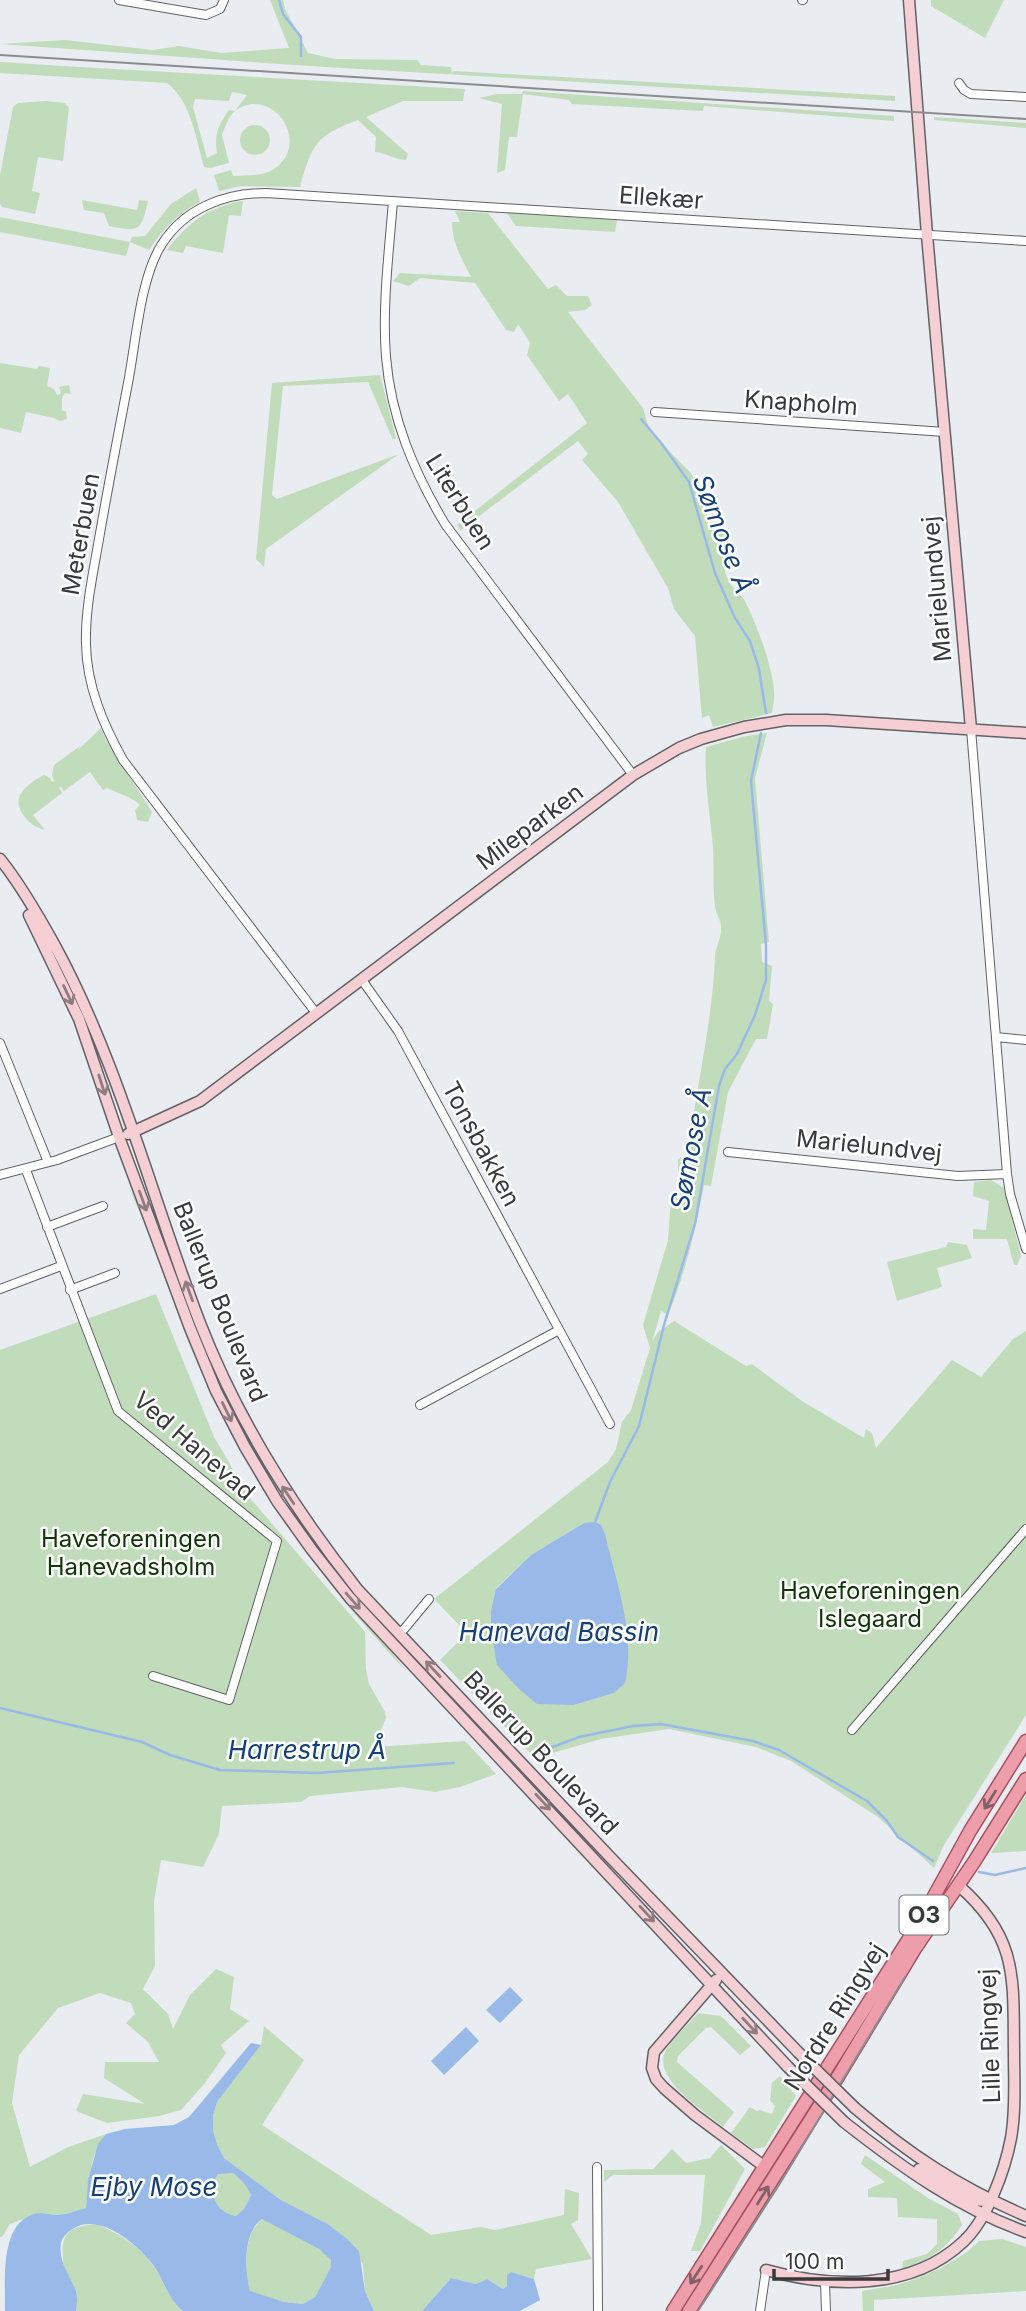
<svg xmlns="http://www.w3.org/2000/svg" width="1026" height="2311" font-family="Inter,sans-serif">
<style>
.green{fill:#c1dcbb;fill-rule:evenodd}
.water{fill:#99bae9;fill-rule:evenodd}
.lines{fill:none;stroke-linecap:round;stroke-linejoin:round}
.stream{stroke:#99bae9;stroke-width:2.5}
.street-casing{stroke:#606265;stroke-width:10}
.secondary-casing{stroke:#606265;stroke-width:13}
.primary-casing{stroke:#a6515f;stroke-width:15}
.street{stroke:#fff;stroke-width:8}
.secondary{stroke:#f6cfd5;stroke-width:10}
.primary{stroke:#ee9eaa;stroke-width:12}
.tram{stroke:#8a8c8f;stroke-width:2}
.secondary-bridge-casing{stroke:#606265;stroke-width:13;stroke-linecap:butt}
.secondary-bridge{stroke:#f6cfd5;stroke-width:10}
.oneway{stroke:#8e7c80}
.oneway2{stroke:#816167}
.labels{text-anchor:middle;stroke-width:5;stroke-linejoin:round;paint-order:stroke}
.shield{fill:#fff;stroke:#747476;stroke-width:2}
.shield-label{font-size:23px;font-weight:bold;fill:#38393b}
.street-label{font-size:24px;fill:#38393b;stroke:#fff}
.park-label{font-size:24px;fill:#103606;stroke:#fff}
.water-label{font-size:26px;font-style:italic;fill:#153f77;stroke:#fff}
</style>
<rect width="100%" height="100%" fill="#e9ecf0"/>
<path class="green" d="M270,0H283L285,9L308,53L335,59L417,60L421,65L451,67L452,73L454,71L895,96V101L294,65L0,44L65,40L153,50L179,46L221,53L289,48Z
M931,0H1004L985,38L931,6Z
M0,62L62,66L465,89L463,101H403L366,117L408,154L406,160C394,159 386,153 375,152L376,137L358,120C315,136 312,145 300,187L241,186L219,191L214,175L231,170L233,176C243,175 255,176 265,173C274,171 282,163 286,156C302,126 264,88 235,111C228,117 225,127 222,135L229,163L210,168L204,167C196,139 191,101 167,83L0,73ZM232,92L247,95L235,111L229,110C218,126 214,133 217,153L207,158L193,107L195,99L229,101Z
M523,91L894,116V121L704,106L703,111L572,104L569,100L523,94L517,137H509L505,170L497,173L502,104L479,98L497,94H522Z
M46,101L65,103L69,108L63,161L38,157L32,191L40,193L35,214L2,207L0,204V175L13,107L18,103Z
M934,117L1026,123V128L934,120Z
M240 140a15 15 0 1 1 30 0a15 15 0 1 1-30 0Z
M196,188L200,202C177,214 163,229 149,250L130,242L126,256L0,232V217L130,242L132,237L145,236L171,204Z
M82,200L137,210L139,200L148,201C141,232 139,232 109,226L104,213L84,210Z
M243,201L241,216L229,215L223,253L186,246L183,253L167,250C187,223 210,206 243,201Z
M455,211L488,213L548,289L556,285L567,296H588L592,305L585,310L568,312L643,408L650,432L691,473L707,505L708,530L729,528C723,548 719,568 732,586C735,590 740,594 743,598C755,618 773,668 774,691C775,698 773,706 772,713L713,727L709,715L702,718L695,636L674,609L668,588L618,502L582,460L588,454L578,441L461,530L457,525L587,423L568,394L559,401L527,355L530,343L518,324L514,332L506,330L475,283L420,278L409,286L393,281L400,273L471,277C462,259 452,243 452,222H460Z
M507,213L617,220L615,232L516,226Z
M0,363L37,369L39,366L50,368L47,386L54,389L57,395L61,393L59,387L69,385L71,394L65,393L62,398V410L66,412L67,419L60,421L54,418L26,412L21,433L0,428Z
M380,375L396,438L393,440L368,382L283,386L272,495L277,499L399,454L266,549L264,567L256,559L272,383Z
M101,728L106,740L152,812L148,822L137,820L135,810L140,805C131,796 119,794 107,788L103,790L90,772L64,791L61,787L59,788L62,793L33,815L45,830C34,827 29,823 22,813C11,795 29,783 44,775L50,778L52,782L54,781L52,775L54,765L80,746L78,750Z
M767,733L755,778L769,942L761,944L762,962L772,966L769,1001L773,1004L767,1039H756L728,1092L711,1186L704,1185C695,1232 686,1271 668,1315L661,1311L652,1342L658,1332L674,1321L746,1366L752,1364L802,1401L864,1438L866,1429L872,1433L876,1448L952,1360L981,1377L1013,1339L1026,1331V1715L944,1845L934,1868L878,1817L791,1761L756,1747L669,1729L601,1739L535,1758L440,1660L464,1636V1630L434,1599L608,1462L616,1449L622,1422L631,1410L650,1348L643,1325L668,1240L671,1197H679L678,1159L688,1154C696,1088 712,1024 715,958C715,947 722,939 721,927C721,920 716,914 715,907C712,884 715,860 712,837C709,807 704,778 706,747L746,736ZM584,1523L601,1525L621,1604L614,1693L574,1705L496,1588L531,1555Z
M991,1180L1004,1188L1021,1256L1017,1265H1014L1007,1239H973V1229L986,1230L989,1201L973,1196L974,1182Z
M127,1185L142,1211L230,1427L373,1629L408,1673C320,1581 245,1476 195,1358C171,1301 155,1240 127,1185Z
M948,1242L967,1245L972,1258L937,1268L942,1287L897,1301L887,1262L946,1247Z
M156,1294L214,1437L250,1498L365,1632L366,1669L369,1684L385,1712L386,1718L374,1747L465,1741L496,1774L460,1787L435,1792L402,1787L310,1796L301,1802L222,1806L219,1834L203,1867L161,1860L154,1901L155,1966L143,1989L168,2014L173,2029L190,1995L216,1969L234,1977L230,2009L249,2021L221,2045L226,2053L205,2083L181,2110L159,2116L107,2123L76,2111L83,2094L145,2104L104,2078L105,2062H159L148,2042L126,2023L135,2014L131,2003L100,1993L58,2008L19,2055L12,2103L30,2167L68,2147L106,2134C90,2154 88,2183 86,2208L61,2215L39,2213L10,2224L2,2237H0V1350Z
M1026,1795V1851L991,1853Z
M698,2013L721,2016L751,2046L740,2055L711,2027L706,2028L678,2056L677,2062L734,2112L723,2127C705,2111 650,2078 666,2050C674,2037 688,2025 698,2013Z
M264,2026L304,2060L262,2125L431,2235L481,2227L495,2230L564,2215L565,2189L579,2193L578,2220L571,2224L592,2259L536,2269L534,2279L511,2272L507,2275V2286L503,2289L487,2279L476,2284L451,2278L422,2311H374L365,2291L363,2264L326,2223L281,2200L224,2158L217,2144L213,2131V2116L217,2102L261,2045Z
M780,2076L796,2096L765,2147L753,2149L731,2133L750,2107L757,2111L760,2110L772,2114L775,2106L770,2100L772,2083Z
M721,2145L745,2169L700,2251H691L701,2223L705,2175H613L604,2182V2170L653,2169L672,2149L686,2163L710,2158Z
M865,2155L928,2198L958,2214L962,2225C945,2251 931,2258 902,2270L903,2261L927,2254L937,2244V2219L898,2217L897,2198L868,2197V2189L885,2182L861,2164Z
M218,2173H233L244,2183L251,2195L244,2209L236,2216C216,2213 206,2191 218,2173Z
M263,2219L319,2249L331,2259V2267L315,2297L303,2304L284,2302L250,2292C245,2270 242,2234 263,2219Z
M97,2224C117,2233 139,2245 152,2264C163,2279 168,2299 183,2311H76C78,2292 72,2289 66,2274C63,2269 63,2262 63,2257C60,2230 74,2226 97,2224Z
M1002,2239L1026,2247V2291L874,2300V2311H863L862,2291L897,2285L918,2278L941,2268L967,2252L979,2241Z"/>
<path class="water" d="M595,1522L601,1525L605,1534C616,1581 636,1635 625,1683L614,1693L574,1705L537,1704L519,1689L497,1665L491,1629V1611L496,1589L531,1555L584,1523Z
M510,1987L523,2000L500,2023L486,2010Z
M466,2027L479,2041L444,2075L431,2061Z
M251,2043L261,2045L217,2102L213,2116V2130L217,2144L224,2158L281,2200L326,2223L346,2238L359,2251L365,2291L374,2311H183C167,2299 163,2276 150,2261C135,2243 106,2219 81,2225C73,2228 63,2234 61,2243C58,2262 70,2275 75,2289C78,2296 77,2304 76,2311H5C5,2275 0,2220 38,2213C45,2213 52,2215 59,2215C68,2214 77,2210 86,2208L88,2180L98,2144L106,2134L125,2129L174,2125L189,2117ZM218,2174L233,2173L244,2183L251,2195L244,2209L236,2216C216,2213 206,2191 218,2174ZM262,2219L319,2249L331,2260V2267L315,2297L303,2304L284,2302L250,2291C245,2270 242,2234 262,2219Z
M511,2272L534,2279L540,2300L520,2311H422L451,2278L476,2284L487,2279L503,2289L507,2286V2275Z"/>
<g class="lines">
<path class="stream" d="M279,0L283,14L301,37V56
M641,419L662,444L689,482L715,573L735,618L750,641L759,669L766,713
M595,1522L610,1482L639,1426L664,1325L695,1224L719,1086L725,1069L737,1054L755,1015L766,980V945L751,781L761,733
M0,1708L142,1742L170,1755L220,1770L317,1773L454,1763
M545,1750L579,1737L633,1726L661,1724L753,1741L779,1750L867,1801L887,1821L898,1837L933,1861
M979,1872L995,1875L1026,1868"/>
<defs>
<path id="street" d="M119,0L206,15L220,9L224,0
M802,0H803
M959,83L964,90L971,94L1026,97
M393,201C389,252 382,306 386,357C391,418 414,472 445,524L633,775
M655,412L945,432
M971,729L1007,1174L1010,1194L1026,1249
M362,980L398,1031L610,1424
M316,1013L123,760C103,724 87,686 86,645C85,609 93,574 99,539C108,487 118,435 128,383C136,342 140,278 162,244C185,208 225,193 266,193L1026,241
M996,1037L1026,1040
M0,1043L48,1162
M728,1152L958,1176L1007,1174
M26,1170L118,1411L277,1541L229,1700L153,1676
M0,1175L57,1160L119,1137
M47,1227L103,1206
M0,1289L61,1266
M70,1290L115,1273
M420,1405L559,1330
M400,1634L429,1599
M852,1730L1026,1529
M597,2167L598,2311
M825,2282L826,2311
M760,2311L766,2270"/>
<path id="secondary" d="M909,0L927,235L971,729
M0,859C21,885 38,915 54,944C119,1063 151,1196 200,1323C238,1421 293,1508 358,1590L610,1857L798,2052
M29,915L79,1019L119,1137L190,1328L216,1391L245,1447L277,1501L312,1550L350,1598L788,2067
M128,1134L200,1101L633,775L679,748L701,739L744,727L786,720H826L1026,733
M716,1980L654,2052L652,2068L656,2079L664,2088L695,2115L765,2167
M855,2108C910,2155 959,2187 1026,2216
M844,2122C900,2166 958,2208 1026,2232
M919,2169L972,2200L986,2201
M766,2270C830,2288 911,2291 963,2242C987,2220 1005,2170 1011,2138C1016,2110 1014,2081 1014,2053C1013,1978 1019,1938 958,1885"/>
<path id="primary" d="M673,2311L922,1918L970,1831L1026,1741
M689,2311L839,2075L916,1947L974,1862L1026,1779"/>
</defs>
<use href="#street" class="street-casing"/>
<use href="#secondary" class="secondary-casing"/>
<use href="#primary" class="primary-casing"/>
<use href="#street" class="street"/>
<use href="#secondary" class="secondary"/>
<use href="#primary" class="primary"/>
<path class="tram" d="M0,55L1026,119
M698,2311L779,2185L905,1977"/>
<defs>
<path id="secondary-bridge" d="M798,2052L855,2108
M788,2067L844,2122"/>
</defs>
<use href="#secondary-bridge" class="secondary-bridge-casing"/>
<use href="#secondary-bridge" class="secondary-bridge"/>
</g>
<defs><path id="oneway-shaft" d="M-6 0H5M1.5-3L5.5 0L1.5 3" fill="none" stroke-width="1.6" stroke-linecap="round" stroke-linejoin="round" transform="scale(1.75)"/></defs>
<g class="oneway">
<use href="#oneway-shaft" transform="translate(68 995) rotate(65)"/>
<use href="#oneway-shaft" transform="translate(102 1085) rotate(72)"/>
<use href="#oneway-shaft" transform="translate(143 1201) rotate(70)"/>
<use href="#oneway-shaft" transform="translate(189 1291) rotate(-110)"/>
<use href="#oneway-shaft" transform="translate(227 1412) rotate(64)"/>
<use href="#oneway-shaft" transform="translate(288 1495) rotate(-124)"/>
<use href="#oneway-shaft" transform="translate(353 1601) rotate(49)"/>
<use href="#oneway-shaft" transform="translate(433 1669) rotate(-133)"/>
<use href="#oneway-shaft" transform="translate(543 1802) rotate(47)"/>
<use href="#oneway-shaft" transform="translate(647 1914) rotate(47)"/>
<use href="#oneway-shaft" transform="translate(750 2026) rotate(47)"/>
</g>
<g class="oneway2">
<use href="#oneway-shaft" transform="translate(990 1800) rotate(122)"/>
<use href="#oneway-shaft" transform="translate(763 2195) rotate(-58)"/>
<use href="#oneway-shaft" transform="translate(696 2275) rotate(123)"/>
</g>
<g class="labels">
<rect class="shield" x="899.5" y="1895.5" width="49" height="39" rx="5"/>
<g class="shield-label">
<text x="924" y="1923">O3</text>
</g>
<g class="street-label">
<text transform="translate(661 198) rotate(4)" y="8">Ellekær</text>
<text transform="translate(801 403) rotate(4)" y="8">Knapholm</text>
<text transform="translate(460 502) rotate(58)" y="8">Literbuen</text>
<text transform="translate(81 534) rotate(-80)" y="8">Meterbuen</text>
<text transform="translate(937 589) rotate(-95)" y="8">Marielundvej</text>
<text transform="translate(530 827) rotate(-37)" y="8">Mileparken</text>
<text transform="translate(481 1144) rotate(62)" y="8">Tonsbakken</text>
<text transform="translate(869 1146) rotate(6)" y="8">Marielundvej</text>
<text transform="translate(220 1302) rotate(68)" y="8">Ballerup Boulevard</text>
<text transform="translate(194 1446) rotate(41)" y="8">Ved Hanevad</text>
<text transform="translate(541 1753) rotate(47)" y="8">Ballerup Boulevard</text>
<text transform="translate(835 2017) rotate(-58)" y="8">Nordre Ringvej</text>
<text transform="translate(990 2036) rotate(-92)" y="8">Lille Ringvej</text>
</g>
<g class="park-label">
<text x="131" y="1547">Haveforeningen<tspan x="131" dy="28">Hanevadsholm</tspan></text>
<text x="870" y="1599">Haveforeningen<tspan x="870" dy="28">Islegaard</tspan></text>
</g>
<g class="water-label">
<text transform="translate(723 534) rotate(69)" y="9">Sømose Å</text>
<text transform="translate(691 1149) rotate(-79)" y="9">Sømose Å</text>
<text x="559" y="1641">Hanevad Bassin</text>
<text x="307" y="1759">Harrestrup Å</text>
<text x="154" y="2196">Ejby Mose</text>
</g>
</g>
<path d="M774 2269v10h114v-10" fill="none" stroke="#38393b" stroke-width="3.5"/>
<text x="785" y="2269" font-size="21" fill="#38393b" stroke="#ffffff" stroke-width="5" paint-order="stroke">100 m</text>
</svg>
